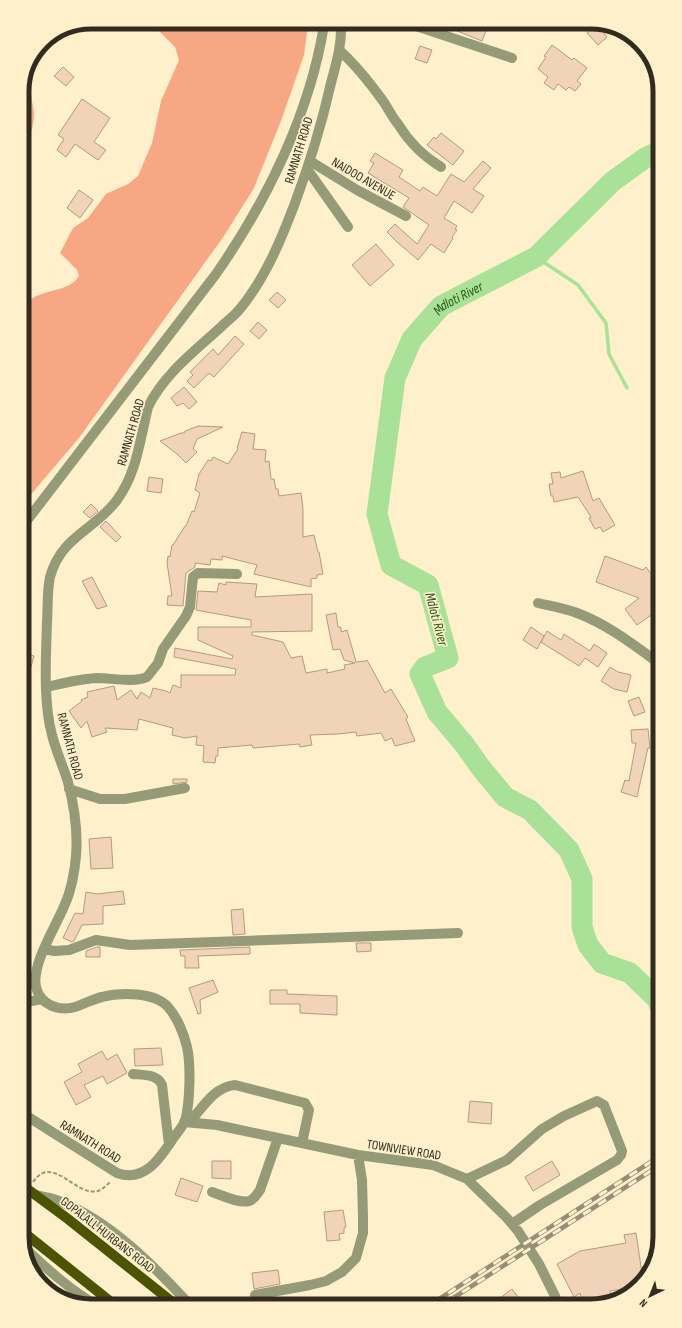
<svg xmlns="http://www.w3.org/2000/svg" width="682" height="1328" font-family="'Sofia Sans Condensed',sans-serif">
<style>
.green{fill:#f8a784}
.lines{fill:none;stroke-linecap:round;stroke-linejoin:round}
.stream{stroke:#aae199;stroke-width:3.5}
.river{stroke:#aae199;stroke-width:21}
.building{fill:#f1d4b7;stroke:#b49a7e}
.path{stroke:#9f967b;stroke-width:2;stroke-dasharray:4 2;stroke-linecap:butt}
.minor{stroke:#959b77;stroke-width:10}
.major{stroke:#4d5401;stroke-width:10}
.rail-casing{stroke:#978e75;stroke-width:4.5}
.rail{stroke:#fdf0cb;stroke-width:3;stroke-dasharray:9;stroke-linecap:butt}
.labels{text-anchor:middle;stroke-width:3.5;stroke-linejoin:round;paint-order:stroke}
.street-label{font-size:13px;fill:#312c1e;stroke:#fdf0cb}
.water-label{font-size:14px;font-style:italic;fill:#265812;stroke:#fdf0cb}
.rim{fill:none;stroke:#312c1e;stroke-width:5}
</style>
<rect width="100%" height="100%" fill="#fdf0cb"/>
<path class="green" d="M308,25L304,55L281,121L254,188L224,236L79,438L22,505V369L26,363L28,358L22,342V305C28,301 35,296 42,294C55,289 71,289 79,276L77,270L60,253L73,228L88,218L106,194L128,184L138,176L152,143L161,101L179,60L175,47L154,26Z
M65,27H71C55,40 32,65 30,87C30,95 33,104 34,112C34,118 33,124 32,130L22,140V87L42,42Z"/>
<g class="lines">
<path class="stream" d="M536,257L578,285L606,323L609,354L627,388"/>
<path class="river" id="s1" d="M660,1006L657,999L630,973L602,963L588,945L582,927V879L569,850L530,810L505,797L481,768L464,744L437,712L420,674L425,667L448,658L428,585L391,565L377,514L395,378L412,339L441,306L536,257L613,181L645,158L660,151"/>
</g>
<path class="building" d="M489,23L482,41L440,24Z
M597,25L607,37L598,45L587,33Z
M552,45L572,60L574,58L587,68L577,81L581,84L575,91L569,87L566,90L558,84L554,90L544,83L548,77L538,69L546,57L544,56Z
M420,46L432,50L427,63L415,59Z
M63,67L74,77L66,86L54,76Z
M82,99L110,118L94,142L106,150L98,160L75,144L66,157L57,150L64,139L58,135Z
M441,133L464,151L453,165L427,145L434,137L436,139Z
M375,153L403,170L399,177L420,191L423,187L437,196L451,174L464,182L483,161L491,168L473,189L484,196L472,213L454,201L444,218L457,226L455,229L457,230L452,237L453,238L444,253L431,244L418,260L397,242L387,232L395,224L417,244L429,225L403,207L409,198L368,173L374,163L370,161Z
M79,190L93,200L80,218L67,208Z
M376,244L394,265L370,286L352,265Z
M277,292L286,300L278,308L269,300Z
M258,322L267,330L259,339L250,331Z
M235,336L244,344L214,377L210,374H208L194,388L187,381L193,375L190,372L213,349L218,355Z
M184,387L197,402L189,409L183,403L177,406L171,398Z
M198,426L223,427L197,439L193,449L197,452L186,463L177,454L160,441L181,433H184L185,431Z
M242,432L255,434L253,449L266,450L265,462L269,461L271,479H274L276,489H278L279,496L301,493L303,509V537L314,535L318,552H319L323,574L317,575V578L311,579V587L254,574L257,565L222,556V560L211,559L210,565L195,563V567L186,573L183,606L167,605L168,596H172L167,563L168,556L170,557L172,545H173L185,526H186L192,511L194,512L200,493L195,490L199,474L208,460L211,461L213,457L228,464L238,449L237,448Z
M583,471L593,501L599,498L615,525L603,532L600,527L595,529L589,518L591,517L578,497L554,502L553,496H551L549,484H553L551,473L560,472L561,478Z
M149,477L163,479L161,493L147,491Z
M91,504L98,511L90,518L83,512Z
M106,521L121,537L116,542L100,527Z
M605,556L643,570L646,567L657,582L654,584L660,592V609L637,625L625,609L639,598L596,582Z
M92,577L107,606L97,609L82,581Z
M226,582L257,584L255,597L312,594V631L252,632V635L283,642L291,658L302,656L306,673L327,669V673L345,669L344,665L355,663L344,660L340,649L333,650L326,615L336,613L338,627H341V632L347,630L356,662L364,661V662L367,660L385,693L391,689L408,717L406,719L415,741L395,746L392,738L385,741L381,733L357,736L356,732L338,734L310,735L312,745L300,747L299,744L253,748L252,745L218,748V756H216L215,763L203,762L204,746L196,745L197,736L185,738L172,735L173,728L139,719L137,730L105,728L107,732L92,737L87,721L81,728L69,711L82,701L81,700L88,697L87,692L114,686L117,700L131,690L137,699L141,692L150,698L153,688L166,691L170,693L173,685L181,688V675H235L236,669L174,657L175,648L232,659L233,656L198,640V627H251V620L196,610L198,591L217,592L219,583L226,585Z
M531,627L544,636L537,649L523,640Z
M547,631L561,640L564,634L590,651L594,644L607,653L598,667L585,658L579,666L541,642Z
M25,653L34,656L31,667L22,665Z
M610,667L618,672L631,675L627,692L614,689L601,681Z
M639,697L645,712L634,716L628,701Z
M648,729L650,748H648L637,797L621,792L625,780L629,781L636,743H632L631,730Z
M173,779H187V782L173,784Z
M111,837L113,868L91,869L89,839Z
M123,891L125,904L103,906V924L82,925L74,941L72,942L63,938L75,913L83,914L86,892L97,894Z
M243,909L245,934L233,935L231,910Z
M356,943H371V951L357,952Z
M97,947H100V957H86V951Z
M250,947V954L198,956L199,968H185V956H181L180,950Z
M213,980L218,992L200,1000L201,1013L198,1014L189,988Z
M270,990H287V994L337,996V1015L300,1013V1004H270Z
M161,1048L163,1065L135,1066L134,1049Z
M102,1051L107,1060L117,1054L127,1073L107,1084L103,1076L84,1085L91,1097L76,1105L64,1082L82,1072L78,1064Z
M470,1101L492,1103L491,1124L468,1122Z
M212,1161H231V1179L212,1178Z
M552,1161L560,1175L533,1191L525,1177Z
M181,1178L203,1186L197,1202L175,1195Z
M343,1210L346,1227L344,1228V1233L339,1234L340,1240L327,1241L324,1212Z
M636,1233L643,1280L634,1287L610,1291L612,1301H582L580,1293L574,1297L557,1264L580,1251L626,1243L624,1235Z
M278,1270L280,1284L254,1289L252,1273Z
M512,1289L522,1302H495Z"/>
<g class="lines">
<path class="path" d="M33,1182C53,1153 75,1197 98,1191C103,1189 107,1185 111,1181"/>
<path class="minor" d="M410,24L512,58
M339,50C356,65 370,83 383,101C388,108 392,117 398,124C409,142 423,156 441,167
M310,161L357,190L406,216
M307,169L348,227
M22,527L216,274C267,201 310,113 324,25
M538,603C551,606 564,608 577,613C607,624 634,645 660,664
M47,687C63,683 80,679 97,678C111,678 134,683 147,677L158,663L163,649L186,616L190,607L193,577L198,573L237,574
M69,789L100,799H125L185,788
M657,802L660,793
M44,949L54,951L69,950L96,940L130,945L458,933
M22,1003L41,999
M133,1074C143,1075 158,1074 162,1085L169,1145
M22,1113L117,1173C145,1183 161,1157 174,1137C178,1132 183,1126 185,1121C190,1104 191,1064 187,1047C184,1034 177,1017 168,1007C155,992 120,992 102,997C93,999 84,1004 75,1007C58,1012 40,1004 36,987C31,964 57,925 65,904C71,891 75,870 76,856C78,832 74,805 68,782C63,766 56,751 52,735C43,702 46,656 47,622C48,607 47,591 50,577C61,536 95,530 117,500C137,473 140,439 148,407C164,374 195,351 221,327C227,321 234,316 239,310C265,279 281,240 295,203C309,165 321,127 330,87C335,67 342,46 341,25
M184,1122L217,1125L358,1155L433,1165L467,1179L506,1217L518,1231L539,1264L555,1296L557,1301
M190,1122C203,1107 214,1087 235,1085L305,1103L309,1110L302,1143
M467,1179L507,1160L542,1129L564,1116L597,1101L604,1105L622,1151L621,1155L617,1160L540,1205L512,1224
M212,1192C221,1195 240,1204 249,1201C254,1200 257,1194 260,1190L278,1138
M36,1195C43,1197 52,1198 59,1201C110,1221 154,1266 190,1305
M24,1247C47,1269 70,1290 98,1306
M255,1295L310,1285L326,1281L342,1272L356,1258L363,1233V1217L362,1180L358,1155"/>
<path class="major" d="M22,1185L68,1219L176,1305
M22,1231L116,1306"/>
<defs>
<path id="rail" d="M447,1302L660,1165
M433,1303L660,1156"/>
</defs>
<use href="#rail" class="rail-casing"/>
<use href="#rail" class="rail"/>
</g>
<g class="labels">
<g class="street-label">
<text transform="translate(298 150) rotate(-73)" y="5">RAMNATH ROAD</text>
<text transform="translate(364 178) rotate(30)" y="5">NAIDOO AVENUE</text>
<text transform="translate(130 432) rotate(-74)" y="5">RAMNATH ROAD</text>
<text transform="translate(71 746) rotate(75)" y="5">RAMNATH ROAD</text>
<text transform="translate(91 1141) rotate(32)" y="5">RAMNATH ROAD</text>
<text transform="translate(404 1149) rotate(9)" y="5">TOWNVIEW ROAD</text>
<text transform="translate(108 1234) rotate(38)" y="5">GOPALALL HURBANS ROAD</text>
</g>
<g class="water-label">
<text dy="5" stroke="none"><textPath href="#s1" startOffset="877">Mdloti River</textPath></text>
<text transform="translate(437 619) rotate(75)" y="5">Mdloti River</text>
</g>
</g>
<path d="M0 0H682V1328H0ZM91 29H591A62 62 0 0 1 653 91V1237A62 62 0 0 1 591 1299H91A62 62 0 0 1 29 1237V91A62 62 0 0 1 91 29Z" fill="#fdf0cb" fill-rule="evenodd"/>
<path class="rim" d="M91 29H591A62 62 0 0 1 653 91V1237A62 62 0 0 1 591 1299H91A62 62 0 0 1 29 1237V91A62 62 0 0 1 91 29Z"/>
<g transform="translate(650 1296) rotate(223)" stroke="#fdf0cb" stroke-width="3" paint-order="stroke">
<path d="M0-3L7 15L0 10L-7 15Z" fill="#312c1e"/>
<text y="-6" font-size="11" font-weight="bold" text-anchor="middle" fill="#312c1e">N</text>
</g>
</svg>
